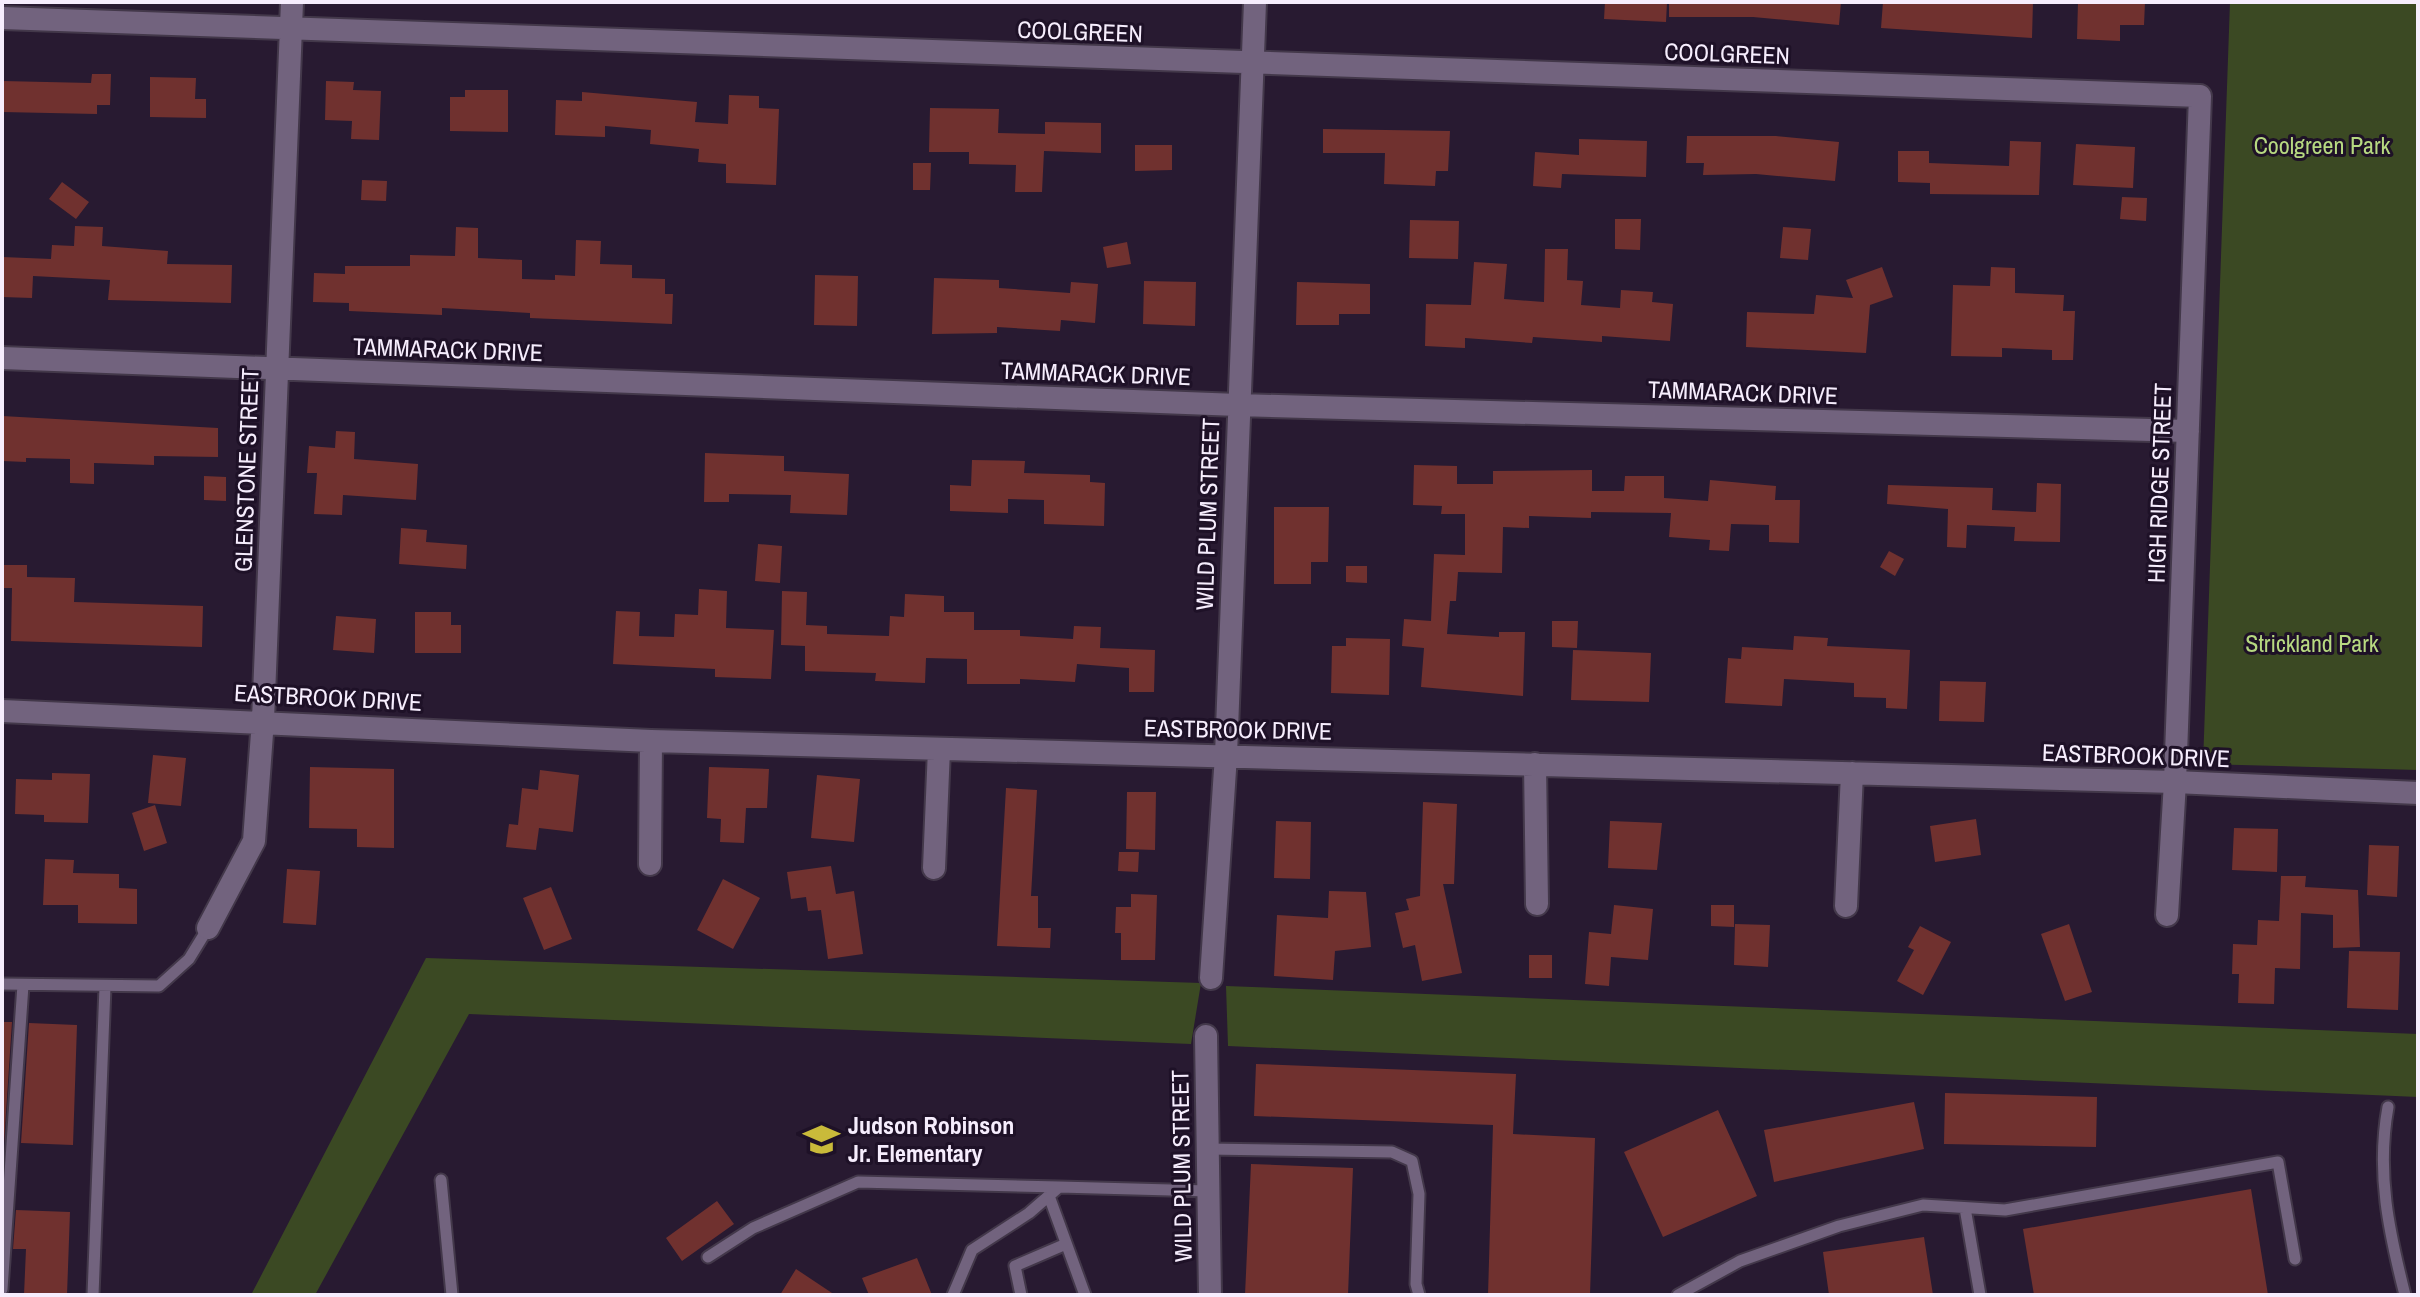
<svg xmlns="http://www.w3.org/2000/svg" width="2420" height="1297" font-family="'Archivo Narrow',sans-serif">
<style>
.green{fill:#3b4923}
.building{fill:#70312f}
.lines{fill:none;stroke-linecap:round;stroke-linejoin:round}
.service-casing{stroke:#43384a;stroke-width:15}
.minor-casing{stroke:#43384a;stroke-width:26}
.service{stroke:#72637e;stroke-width:11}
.minor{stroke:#72637e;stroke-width:22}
.labels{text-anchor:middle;stroke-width:6;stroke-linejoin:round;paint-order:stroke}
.street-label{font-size:24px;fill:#f6edfd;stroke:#1e1127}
.park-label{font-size:24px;fill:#b7d981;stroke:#1e1127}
.poi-label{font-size:24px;font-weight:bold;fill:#f6edfd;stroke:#1e1127;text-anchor:start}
</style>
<rect width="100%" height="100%" fill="#281a31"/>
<path class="green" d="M2230,2H2418V770L2203,764Z
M426,958L1201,983L1191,1044L469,1014L315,1295H251Z
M1226,986L2418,1034V1097L1228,1046Z"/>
<path class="building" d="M1605,2H1667L1666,22L1604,19Z
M1669,2H1841L1839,25L1753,17H1669Z
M1883,2H2033L2032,38L1881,28Z
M2078,2H2145L2144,25H2120V41L2077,39Z
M92,74H111L110,105H97V114L2,112V81L91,83Z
M150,77L196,78L195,99H206V118L150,117Z
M326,81L354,82L353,90L381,91L379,140L351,139L352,121L325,120Z
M465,90H508V132L450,131V97H465Z
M582,92L697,102L695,122L728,124L729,95L759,96V108L779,109L776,185L726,183V164L698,162L699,149L650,144L651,130L605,126V137L555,135L556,100L582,101Z
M930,108L999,109L998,133L1045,134V122L1101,123V153L1044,151L1042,192H1015L1016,165L969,164V152H929Z
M1323,129L1450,131L1448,171H1436L1435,186L1384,184L1385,153H1323Z
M1687,136H1776L1839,142L1835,181L1756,174L1703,175L1704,163H1686Z
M1579,139L1647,141L1646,177L1562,174L1561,188L1533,186L1535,152L1579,155Z
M2010,141L2041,142L2039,195L1930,194V183L1898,182V151H1929V163L2009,166Z
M2076,144L2135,147L2133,188L2073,185Z
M1135,145H1172V170L1135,171Z
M913,163H931L930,190H913Z
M362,180L387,181L386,201L361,200Z
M62,182L89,202L76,219L49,199Z
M2122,197L2147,198L2146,221L2120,219Z
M1615,219H1641L1640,250L1615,249Z
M1410,220L1459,221L1458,259L1409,258Z
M75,226L103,227L102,246L168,251L167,264L232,265L231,303L108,300L110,280L33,276L32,298L2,297V257L51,259L52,245L74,246Z
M456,227L478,228V258L522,260V279L555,280V275L575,276L576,240L601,241L600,264L632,265V278L665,279V294H673L672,324L530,318V313L442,308V315L349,311V303L313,302L314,273L345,274V266H410V255L455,256Z
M1783,227L1811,229L1808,260L1780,258Z
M1127,242L1131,264L1107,268L1103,247Z
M1545,249H1568L1567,280L1583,281L1581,305L1620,308L1621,290L1653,292L1652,302L1673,304L1670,341L1602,336V342L1533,337L1532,343L1465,338V348L1425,346L1426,304L1471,305L1474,262L1507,264L1504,299L1544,302Z
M1882,267L1893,297L1870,305L1866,353L1746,347L1747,312L1814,314L1816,295L1853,298L1846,280Z
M1991,267L2015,268V293L2064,295L2063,311H2075L2073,360H2052V350L2002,348V357L1951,356L1953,285L1990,286Z
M815,275L858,276L857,326L814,325Z
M934,278L999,280V288L1070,293L1071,282L1098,284L1095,323L1061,320L1060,331L997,327V333L932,334Z
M1144,281L1196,282L1195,326L1143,324Z
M1297,282L1370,284V314H1339V325H1296Z
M2,416L218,428V457L154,456V465L94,463V484L70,483V459L26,458V462L2,461Z
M336,431L355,432L354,459L418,464L416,500L343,495L342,515L314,514L317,473H307L309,446L335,448Z
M705,453L784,456V471L849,474L847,515L790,513L791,495L729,494V502H704Z
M972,460L1025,461L1024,473L1090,475V482L1105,483L1104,526L1044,524V500L1008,499V513L950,511V485L971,486Z
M1414,465L1457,466V484H1493V471L1592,470V491H1624L1625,476H1664V498L1708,501L1710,480L1776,486L1775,500H1800L1799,543L1769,542V525L1731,524L1729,551L1709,550L1710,540L1669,537L1671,513L1591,512V518L1529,516V528L1503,527L1502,573L1458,572L1456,601H1450L1447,634L1499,637V632H1525L1523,696L1421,687L1424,648L1402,646L1404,619L1431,621L1434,554L1465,555V514H1441L1442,506L1413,505Z
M204,476L226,477V501L204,500Z
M2037,483L2061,484L2060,542L2014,541L2015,527L1967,525L1966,548L1947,547L1948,509L1887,504L1888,485L1993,488L1992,510L2036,512Z
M1274,507H1329L1328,562H1311V584H1274Z
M401,528L427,530L426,542L467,545L466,569L399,564Z
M758,544L782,546L780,583L755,581Z
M1889,551L1904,559L1895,576L1880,567Z
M2,565H27V577L75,578L74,602L203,606L202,647L11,641L12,588H2Z
M1346,566H1367V583L1346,582Z
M699,589L727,591L726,628L774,630L771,679L715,677V669L613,664L616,611L640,612L639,636L674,637L675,614L698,615Z
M782,591L807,592L806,625L827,626V634L889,636L890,616L904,617L905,594L944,596V612H974V630H1020V636L1073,639L1074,626L1101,627L1100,648L1155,650L1154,692H1129V668L1077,664L1075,682L1020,679V684H967V659L926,658L925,683L875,681L876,673L805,671V646L781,645Z
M415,612H451V625H461V653H415Z
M336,616L376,619L374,653L333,650Z
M1552,621H1578L1577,648L1552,647Z
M1794,636L1828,638L1827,646L1910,650L1907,709L1886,708V698L1854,697V683L1784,679L1782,706L1725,703L1728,658L1741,659L1742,647L1793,650Z
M1346,638L1390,639L1389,695L1331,693L1332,646H1346Z
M1573,650L1651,653L1649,702L1571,700Z
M1940,681L1986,682L1984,722L1939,721Z
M153,755L186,758L181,806L148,803Z
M310,767L394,769V848L357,847V829L309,828Z
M709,767L769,769L767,808H746L744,843L720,842L721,819L707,818Z
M540,770L579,775L573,832L539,828L536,850L506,847L509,824L518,825L522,788L538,790Z
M52,773L90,774L88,823L44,822V815L15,814L16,779L52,780Z
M817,775L860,779L854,842L811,838Z
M1006,788L1037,790L1031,896H1038V928H1051L1050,948L997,946Z
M1127,792H1156L1155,850L1126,849Z
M1423,802L1457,804L1454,884H1443L1462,973L1422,981L1415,945L1403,948L1395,913L1409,910L1406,899L1420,896Z
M155,805L167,843L144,851L132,813Z
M1976,819L1981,855L1935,862L1930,826Z
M1276,821L1311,822L1310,879L1274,878Z
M1610,821L1662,823L1657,870L1608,868Z
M2234,828L2278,829L2277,872L2232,870Z
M2369,845L2399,846L2397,897L2367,895Z
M1119,852H1139L1138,872L1118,871Z
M45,859L74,860L73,873L119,874V888L137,889V924L78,923V905H43Z
M831,866L836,894L854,891L863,954L828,959L821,910L808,911L806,897L791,899L787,872Z
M287,869L320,871L316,925L283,923Z
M2281,876H2306L2305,887L2358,890L2360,947L2333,948V915L2301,913L2300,969L2275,968L2274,1004L2238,1003L2239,974H2232L2233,944L2257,945L2258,920L2279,921Z
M723,879L760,898L733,949L697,930Z
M551,887L572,939L544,950L523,898Z
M1329,891L1366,892L1371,947L1335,951L1333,980L1274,976L1277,915L1328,918Z
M1131,894L1157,895L1155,960H1121V933H1115L1116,907H1131Z
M1614,905L1653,909L1648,960L1611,957L1609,986L1585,984L1589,932L1611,934Z
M1711,905H1734V927L1711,926Z
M1735,924L1770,925L1768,967L1734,965Z
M2069,924L2092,992L2065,1001L2041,934Z
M1920,926L1951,942L1923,995L1897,981L1914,950L1908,947Z
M2349,951L2400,952L2398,1010L2347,1008Z
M1529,955H1552V978H1529Z
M2,1022H12L4,1143H2Z
M29,1023L77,1025L73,1145L21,1143Z
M1256,1064L1516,1074L1513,1134L1595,1138L1590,1295H1488L1493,1125L1254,1116Z
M1945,1093L2097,1097L2096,1147L1944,1144Z
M1914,1102L1924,1149L1774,1182L1764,1130Z
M1718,1110L1757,1196L1663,1237L1624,1152Z
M1251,1164L1353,1168L1348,1295H1245Z
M2251,1189L2268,1295H2034L2023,1229Z
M717,1201L734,1224L682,1261L666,1238Z
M16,1210L70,1212L67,1295H24L26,1249H13Z
M1924,1237L1933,1295H1829L1823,1252Z
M917,1258L932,1295H869L862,1278Z
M796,1269L835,1295H780Z"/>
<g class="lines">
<defs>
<path id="service" d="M2,984L159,986L189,959L208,928
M2388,1107C2376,1173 2389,1232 2405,1295
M1208,1149L1392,1152L1412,1161L1419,1194L1416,1284L1419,1295
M441,1180L452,1295
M1049,1196L1085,1295
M1965,1208L1980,1295
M708,1257L753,1228L858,1182L1059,1187
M2,1289L23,985
M93,1295L105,987
M953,1295L972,1250L1029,1213L1059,1187L1208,1191
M1021,1295L1015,1266L1066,1244
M1678,1295L1740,1261L1839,1226L1923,1205L2005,1210L2278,1162L2295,1259"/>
<path id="minor" d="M2,18L2200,96L2175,782L2167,915
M2,358L1238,405L2188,431
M2,711L651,741L2175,782L2418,793
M1535,764L1537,904
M650,864L651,741
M934,868L939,749
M1846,906L1852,773
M208,928L254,841L263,720L292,2
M1211,978L1226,755L1255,2
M1206,1036L1210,1295"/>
</defs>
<use href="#service" class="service-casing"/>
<use href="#minor" class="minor-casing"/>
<use href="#service" class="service"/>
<use href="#minor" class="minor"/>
</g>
<defs>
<symbol id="school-bare" viewBox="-9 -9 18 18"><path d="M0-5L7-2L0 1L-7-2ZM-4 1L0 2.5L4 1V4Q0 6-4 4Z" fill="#c9ba3a" stroke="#1e1127" stroke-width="2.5" paint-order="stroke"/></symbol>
</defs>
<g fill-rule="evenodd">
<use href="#school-bare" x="796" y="1114" width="51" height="51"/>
</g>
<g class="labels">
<g class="street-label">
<text transform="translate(1080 32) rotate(2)" y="8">COOLGREEN</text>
<text transform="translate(1727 54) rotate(2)" y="8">COOLGREEN</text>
<text transform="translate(448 350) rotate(2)" y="8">TAMMARACK DRIVE</text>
<text transform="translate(1096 374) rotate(2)" y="8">TAMMARACK DRIVE</text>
<text transform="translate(1743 393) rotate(2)" y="8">TAMMARACK DRIVE</text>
<text transform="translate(247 470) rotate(-88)" y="8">GLENSTONE STREET</text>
<text transform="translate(2160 483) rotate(-88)" y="8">HIGH RIDGE STREET</text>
<text transform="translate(1208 514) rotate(-88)" y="8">WILD PLUM STREET</text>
<text transform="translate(328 698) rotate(3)" y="8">EASTBROOK DRIVE</text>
<text transform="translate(1238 730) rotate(1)" y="8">EASTBROOK DRIVE</text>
<text transform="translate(2136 756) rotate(2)" y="8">EASTBROOK DRIVE</text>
<text transform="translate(1182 1166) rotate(-91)" y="8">WILD PLUM STREET</text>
</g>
<g class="park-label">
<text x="2322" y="154">Coolgreen Park</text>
<text x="2312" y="652">Strickland Park</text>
</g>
<g class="poi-label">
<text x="848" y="1134">Judson Robinson<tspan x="848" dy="28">Jr. Elementary</tspan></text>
</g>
</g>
<rect width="2420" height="1297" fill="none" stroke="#f6edfd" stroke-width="8"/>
</svg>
